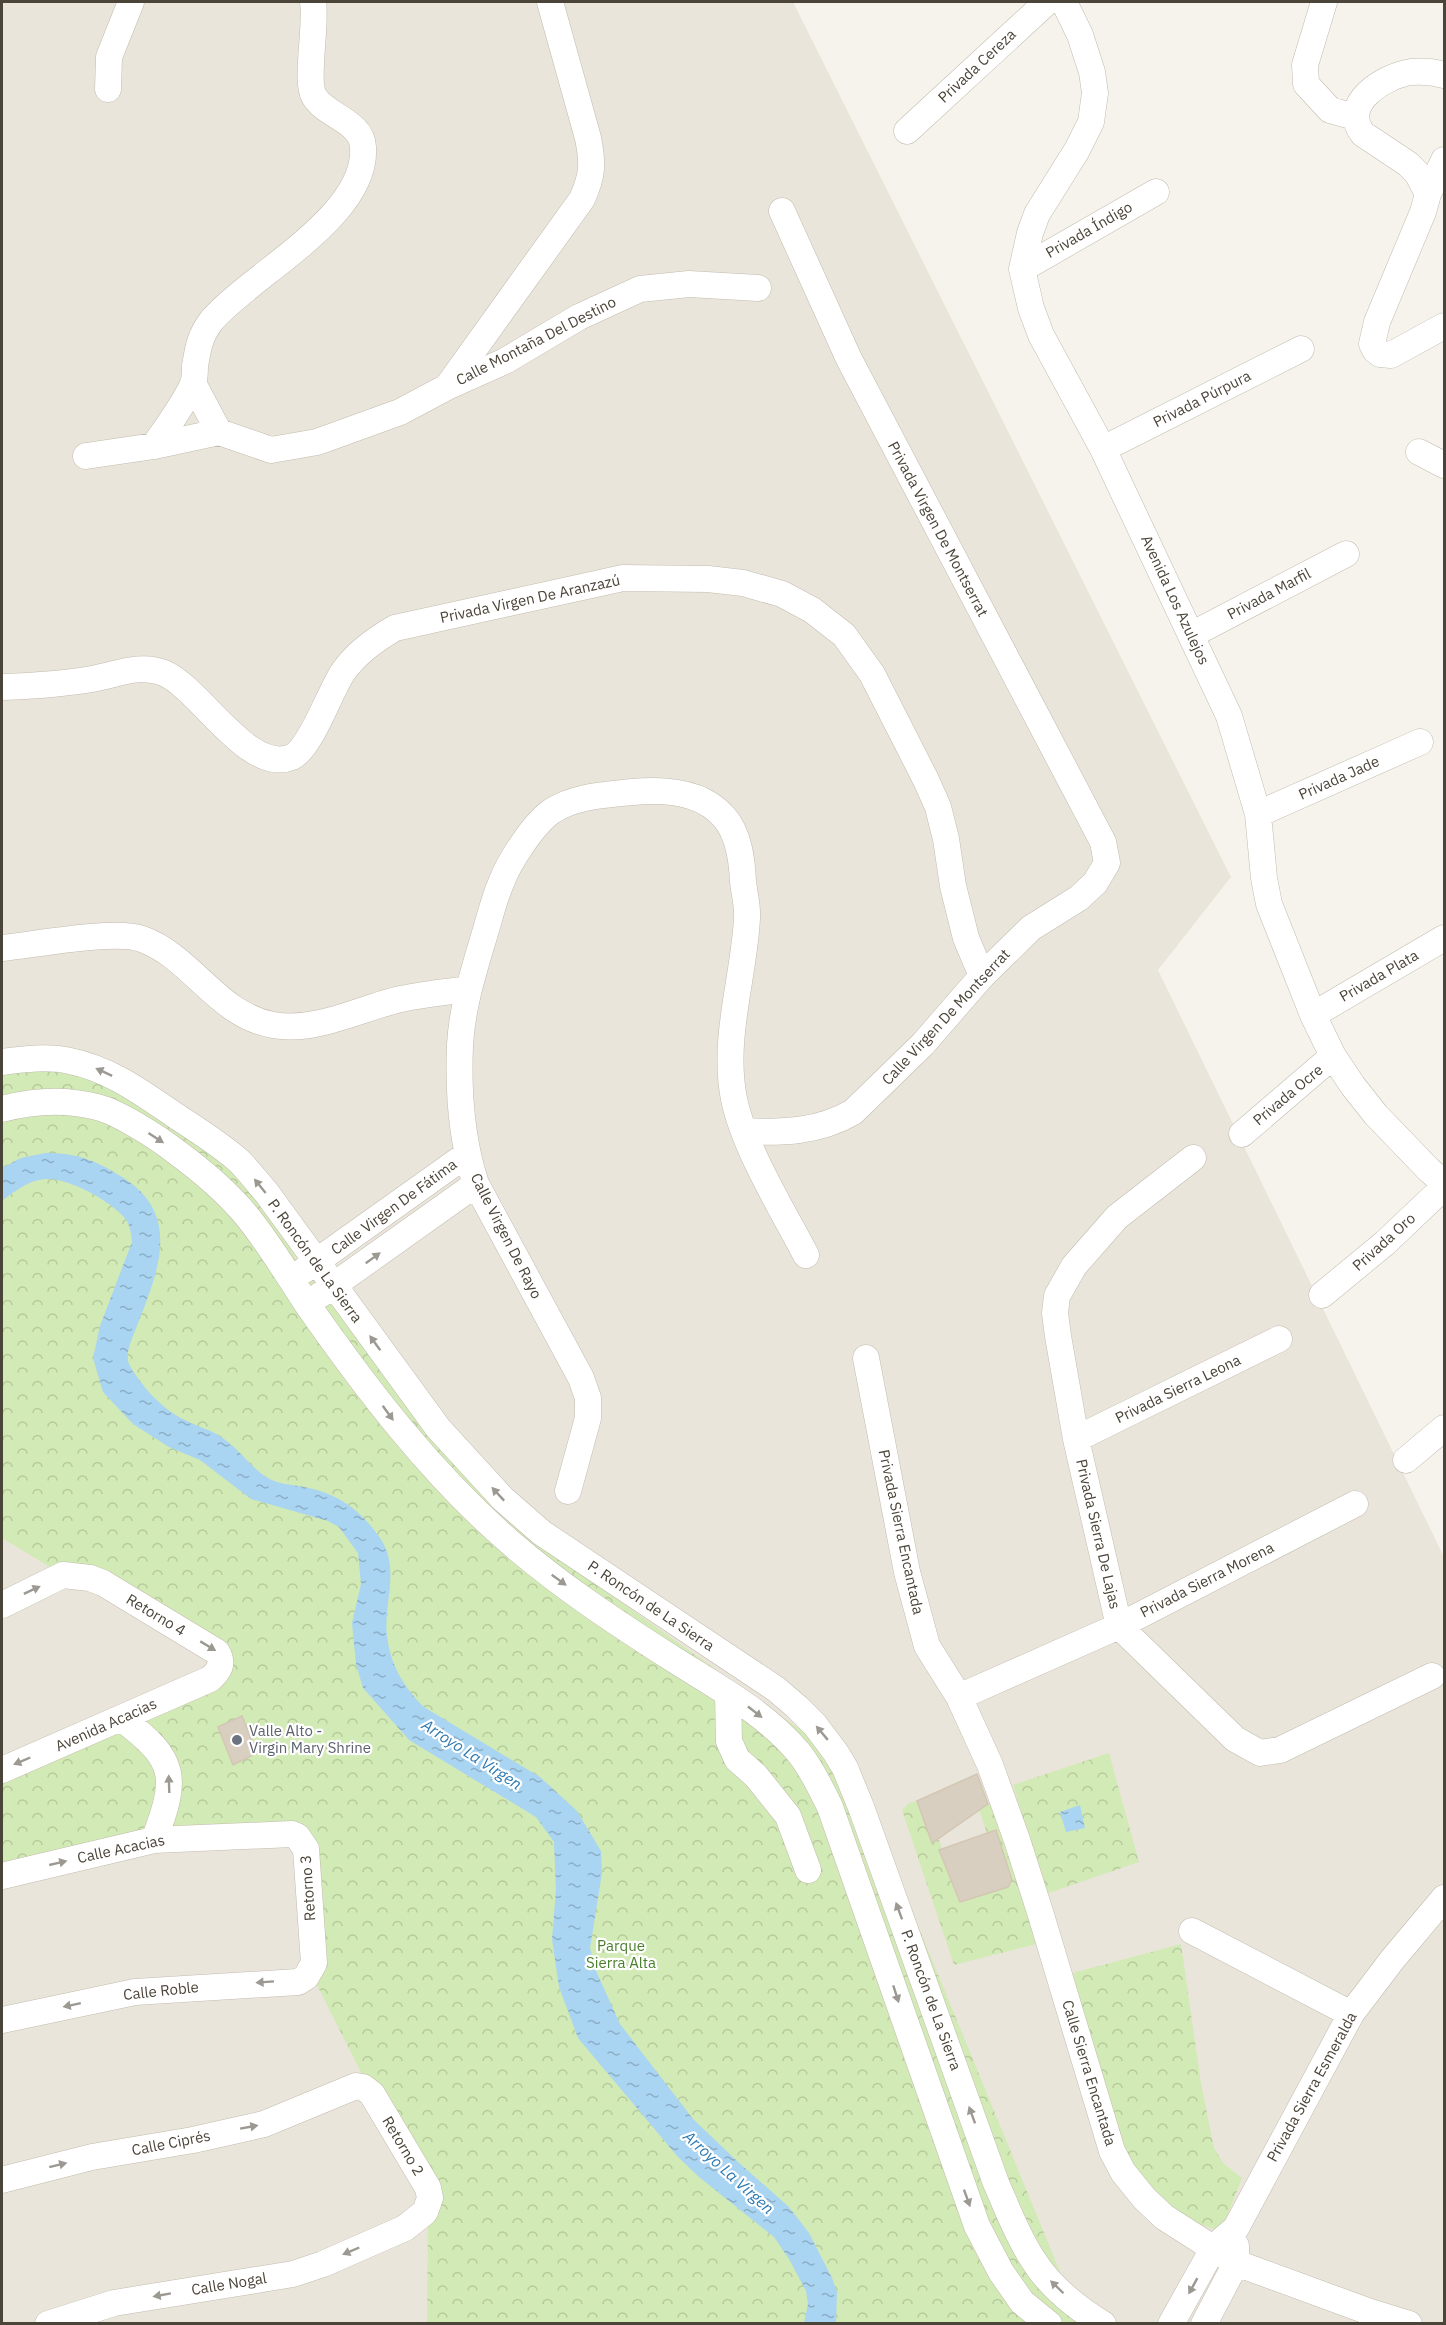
<svg xmlns="http://www.w3.org/2000/svg" width="1446" height="2325" font-family="'IBM Plex Sans',sans-serif">
<style>
.residential{fill:#eae5da}
.forest{fill:url(#forest-crowns)}
.water{fill:url(#water-ripples)}
.building{fill:#d8cfc1;stroke:#d3c7b4;stroke-width:1.5}
.lines{fill:none;stroke-linecap:round;stroke-linejoin:round}
.minor-casing{stroke:#c2bbae;stroke-width:27}
.minor{stroke:#fff;stroke-width:26}
.oneway{fill:#9c9892}
.worship-dot{fill:#6b7280;stroke:#fff;stroke-width:2}
.labels{text-anchor:middle;stroke-width:4.5;stroke-linejoin:round;paint-order:stroke}
.street-label{font-size:15px;fill:#4b4439;stroke:#fff}
.worship-label{font-size:15px;fill:#5b616d;stroke:#fff;text-anchor:start}
.park-label{font-size:15px;fill:#4a7f2a;stroke:#fff}
.water-label{font-size:16px;font-style:italic;fill:#2e7ab2;stroke:#fff}
</style>
<defs>
<pattern id="forest-crowns" width="20" height="18" patternUnits="userSpaceOnUse" patternTransform="scale(1.5)"><rect width="20" height="18" fill="#d2eab5"/><path d="M2 6a3 3 0 1 1 6 0M12 15a3 3 0 1 1 6 0" fill="none" stroke="#b6ca9c"/></pattern>
<pattern id="water-ripples" width="26" height="14" patternUnits="userSpaceOnUse" patternTransform="scale(1.5)"><rect width="26" height="14" fill="#a9d4f2"/><path d="M2 4q2-2 4 0t4 0M15 11q2-2 4 0t4 0" fill="none" stroke="#8caec5"/></pattern>
</defs>
<rect width="100%" height="100%" fill="#f6f3ec"/>
<path class="residential" d="M2,2H793L1231,877L1158,970L1444,1557V2323H1079H1080L518,1529L2,1100Z
M2,1525L260,1663L518,2323H2Z"/>
<path class="forest" d="M2,1064L94,1067L237,1160L303,1269L518,1529L853,1767L1081,2323H427L428,2206L310,1971L306,1849L277,1834L2,1876V1770L230,1673L229,1650L63,1575L2,1538Z
M1109,1753L1139,1862L1046,1894L1013,1785Z
M999,1797L1048,1941L954,1965L902,1810L909,1803L917,1801L931,1841L939,1840L960,1903L1008,1887L1012,1880L996,1830L987,1833L979,1810Z
M1181,1944L1201,2083L1214,2148L1224,2164L1242,2178L1221,2232L1163,2210L1123,2162L1087,2055L1073,1973Z"/>
<path class="water" d="M45,1153C78,1153 95,1160 122,1177C185,1216 156,1276 135,1331C131,1341 124,1356 130,1366C142,1386 158,1405 179,1417C194,1426 211,1429 224,1439C240,1450 252,1469 268,1478C278,1484 293,1485 304,1487C337,1493 361,1510 380,1538C401,1569 383,1603 387,1636C390,1664 404,1688 424,1707L540,1777L577,1811L601,1851L602,1873L590,1948L597,1973L620,2024L693,2119L737,2161L789,2207L809,2233L832,2278L837,2292L836,2323H804L808,2304L806,2291L789,2259L774,2237L699,2177L678,2157L578,2038L559,1987L552,1939L556,1890L554,1842L536,1817L409,1740L363,1688L356,1664L352,1623L361,1584L358,1553L339,1527L328,1521L251,1499L200,1460L169,1447L133,1424L103,1392L93,1358L100,1326L132,1242C131,1232 130,1223 123,1216C110,1201 68,1178 48,1179C30,1179 15,1191 2,1201V1168L21,1158Z
M1080,1805L1085,1828L1066,1832L1060,1812Z"/>
<path class="building" d="M242,1716L257,1753L233,1765L218,1727Z
M977,1774L988,1804L932,1843L917,1801Z
M996,1830L1012,1880L1008,1887L960,1902L939,1850Z"/>
<g class="lines">
<defs>
<path id="minor" d="M1064,2L1080,35L1092,72L1095,93L1091,122L1077,150L1037,214L1030,233L1022,269L1031,308L1041,335L1103,449L1229,716L1258,814L1264,878L1269,904L1313,1015L1333,1056L1353,1086L1376,1115L1429,1170L1444,1183
M1324,2L1305,65L1306,84L1330,110L1355,117
M108,89L109,57L131,2
M907,131L1047,2
M1444,160L1428,194L1423,212L1377,322L1372,344L1375,350L1380,354L1391,355L1444,326
M1428,194L1417,173L1408,164L1363,134C1339,104 1384,76 1411,72C1423,71 1434,72 1444,75
M1022,269L1156,192
M193,383L219,432
M447,387L582,199C593,175 593,163 588,138L550,2
M154,446C166,428 185,403 193,384C195,379 195,372 195,366C198,348 200,335 212,320C253,273 368,216 363,147C362,121 325,116 314,96C305,81 317,24 313,2
M1103,449L1301,349
M1419,452L1444,465
M86,456L154,446L219,432L271,450L317,442L400,412L447,387L505,361L579,317L640,289L689,284L758,288
M1191,635L1346,554
M2,687C31,686 63,684 92,679C116,675 140,663 164,673C201,689 248,775 292,757C311,748 330,691 343,672C356,653 376,639 395,628L623,578L708,579L743,583L782,594L812,610L844,635L872,674L926,780L938,807L946,839L953,886L966,938L982,976
M1258,814L1420,742
M2,948C33,945 115,929 142,939C192,957 217,1015 273,1025C316,1033 360,1008 401,999C423,994 446,992 469,989
M1313,1015L1444,938
M2,1062C24,1059 48,1056 70,1061C111,1069 145,1095 179,1118C199,1131 221,1145 239,1161C249,1171 257,1182 266,1192L438,1428L503,1499L542,1533L776,1689L797,1707L815,1725L836,1753L845,1768L861,1807L996,2183C1007,2208 1017,2235 1032,2258C1048,2285 1077,2308 1103,2324
M2,1109C32,1101 66,1099 97,1107C118,1112 157,1137 175,1151C201,1170 226,1191 246,1215C269,1243 287,1274 307,1304C367,1390 432,1475 512,1544C562,1587 618,1624 673,1659C717,1687 766,1713 799,1753C812,1769 821,1789 830,1807L977,2226L1001,2272L1022,2302L1049,2324
M744,1131C782,1133 819,1132 853,1112L923,1044L982,976L1031,928L1079,898L1095,883L1107,863L1103,842L849,359L782,211
M1242,1134L1333,1056
M1193,1158L1117,1217L1074,1266L1057,1296L1055,1313L1058,1336L1076,1439L1119,1626L1235,1739L1260,1753L1280,1750L1432,1676
M303,1271L466,1155
M320,1295L476,1184
M1322,1295L1385,1243L1444,1187
M866,1358L907,1572L927,1646L959,1697L990,1765L1017,1840L1041,1915L1112,2151L1123,2172L1144,2198L1164,2217L1236,2263L1370,2312L1409,2324
M1076,1439L1279,1339
M1406,1460L1444,1428
M568,1491L588,1418V1398L581,1378L476,1184C461,1139 458,1093 460,1045C462,1007 474,970 485,933C490,917 494,899 501,883C509,862 533,824 552,811C575,796 605,795 632,792C663,789 702,791 724,817C739,834 742,860 743,881C744,893 748,906 747,918C744,978 722,1038 734,1099C744,1148 783,1211 806,1255
M2,1605L63,1575L90,1578L103,1583L217,1652C224,1664 219,1671 210,1679L2,1770
M728,1694L729,1741L737,1759L756,1776L788,1816L808,1870
M959,1697L1119,1626L1355,1504
M122,1719C177,1760 178,1777 154,1840
M2,1876L154,1840L292,1834L297,1836L306,1849L314,1963L306,1977L298,1982L135,1992L2,2020
M1192,1931L1351,2014
M2,2180L92,2157L193,2140L264,2124L356,2086L363,2087L372,2094L428,2188L430,2198L425,2212L405,2228L323,2264L293,2274L114,2303L48,2324
M1171,2324L1214,2247L1236,2228L1351,2014L1392,1960L1444,1898
M1204,2324L1236,2263V2246"/>
</defs>
<use href="#minor" class="minor-casing"/>
<use href="#minor" class="minor"/>
</g>
<defs><path id="oneway-solid" d="M-6-.8H1V-3.2L6.5 0L1 3.2V.8H-6Z" transform="scale(1.5)"/></defs>
<g class="oneway">
<use href="#oneway-solid" transform="translate(104 1072) rotate(-155)"/>
<use href="#oneway-solid" transform="translate(156 1138) rotate(33)"/>
<use href="#oneway-solid" transform="translate(260 1186) rotate(-129)"/>
<use href="#oneway-solid" transform="translate(373 1258) rotate(-36)"/>
<use href="#oneway-solid" transform="translate(375 1343) rotate(-126)"/>
<use href="#oneway-solid" transform="translate(388 1413) rotate(54)"/>
<use href="#oneway-solid" transform="translate(498 1494) rotate(-133)"/>
<use href="#oneway-solid" transform="translate(559 1580) rotate(36)"/>
<use href="#oneway-solid" transform="translate(32 1590) rotate(-25)"/>
<use href="#oneway-solid" transform="translate(208 1646) rotate(31)"/>
<use href="#oneway-solid" transform="translate(755 1712) rotate(38)"/>
<use href="#oneway-solid" transform="translate(822 1733) rotate(-130)"/>
<use href="#oneway-solid" transform="translate(22 1761) rotate(157)"/>
<use href="#oneway-solid" transform="translate(169 1784) rotate(-92)"/>
<use href="#oneway-solid" transform="translate(58 1863) rotate(-13)"/>
<use href="#oneway-solid" transform="translate(899 1911) rotate(-110)"/>
<use href="#oneway-solid" transform="translate(265 1982) rotate(176)"/>
<use href="#oneway-solid" transform="translate(896 1994) rotate(72)"/>
<use href="#oneway-solid" transform="translate(72 2005) rotate(168)"/>
<use href="#oneway-solid" transform="translate(972 2115) rotate(-110)"/>
<use href="#oneway-solid" transform="translate(249 2127) rotate(-10)"/>
<use href="#oneway-solid" transform="translate(58 2165) rotate(-14)"/>
<use href="#oneway-solid" transform="translate(967 2198) rotate(70)"/>
<use href="#oneway-solid" transform="translate(351 2251) rotate(157)"/>
<use href="#oneway-solid" transform="translate(1193 2286) rotate(119)"/>
<use href="#oneway-solid" transform="translate(1057 2287) rotate(-136)"/>
<use href="#oneway-solid" transform="translate(162 2295) rotate(170)"/>
</g>
<circle class="worship-dot" cx="237" cy="1740" r="6"/>
<g class="labels">
<g class="street-label">
<text transform="translate(977 66) rotate(-43)" y="5">Privada Cereza</text>
<text transform="translate(1089 230) rotate(-30)" y="5">Privada Índigo</text>
<text transform="translate(536 341) rotate(-27)" y="5">Calle Montaña Del Destino</text>
<text transform="translate(1202 399) rotate(-27)" y="5">Privada Púrpura</text>
<text transform="translate(938 529) rotate(62)" y="5">Privada Virgen De Montserrat</text>
<text transform="translate(1269 594) rotate(-28)" y="5">Privada Marfil</text>
<text transform="translate(530 599) rotate(-12)" y="5">Privada Virgen De Aranzazú</text>
<text transform="translate(1175 600) rotate(65)" y="5">Avenida Los Azulejos</text>
<text transform="translate(1339 778) rotate(-24)" y="5">Privada Jade</text>
<text transform="translate(1379 976) rotate(-30)" y="5">Privada Plata</text>
<text transform="translate(946 1017) rotate(-47)" y="5">Calle Virgen De Montserrat</text>
<text transform="translate(1288 1095) rotate(-40)" y="5">Privada Ocre</text>
<text transform="translate(394 1207) rotate(-36)" y="5">Calle Virgen De Fátima</text>
<text transform="translate(506 1236) rotate(63)" y="5">Calle Virgen De Rayo</text>
<text transform="translate(1384 1242) rotate(-42)" y="5">Privada Oro</text>
<text transform="translate(315 1261) rotate(54)" y="5">P. Roncón de La Sierra</text>
<text transform="translate(1178 1389) rotate(-26)" y="5">Privada Sierra Leona</text>
<text transform="translate(901 1532) rotate(78)" y="5">Privada Sierra Encantada</text>
<text transform="translate(1098 1534) rotate(77)" y="5">Privada Sierra De Lajas</text>
<text transform="translate(1207 1580) rotate(-27)" y="5">Privada Sierra Morena</text>
<text transform="translate(651 1606) rotate(34)" y="5">P. Roncón de La Sierra</text>
<text transform="translate(156 1615) rotate(31)" y="5">Retorno 4</text>
<text transform="translate(106 1725) rotate(-24)" y="5">Avenida Acacias</text>
<text transform="translate(121 1849) rotate(-12)" y="5">Calle Acacias</text>
<text transform="translate(308 1888) rotate(-94)" y="5">Retorno 3</text>
<text transform="translate(161 1991) rotate(-6)" y="5">Calle Roble</text>
<text transform="translate(931 2000) rotate(70)" y="5">P. Roncón de La Sierra</text>
<text transform="translate(1089 2073) rotate(73)" y="5">Calle Sierra Encantada</text>
<text transform="translate(1312 2087) rotate(-61)" y="5">Privada Sierra Esmeralda</text>
<text transform="translate(171 2143) rotate(-11)" y="5">Calle Ciprés</text>
<text transform="translate(403 2146) rotate(59)" y="5">Retorno 2</text>
<text transform="translate(229 2284) rotate(-9)" y="5">Calle Nogal</text>
</g>
<g class="worship-label">
<text x="249" y="1736">Valle Alto -<tspan x="249" dy="17">Virgin Mary Shrine</tspan></text>
</g>
<g class="park-label">
<text x="621" y="1951">Parque<tspan x="621" dy="17">Sierra Alta</tspan></text>
</g>
<g class="water-label">
<text transform="translate(472 1754) rotate(33)" y="6">Arroyo La Virgen</text>
<text transform="translate(729 2172) rotate(42)" y="6">Arroyo La Virgen</text>
</g>
</g>
<rect width="1446" height="2325" fill="none" stroke="#4b4439" stroke-width="6"/>
</svg>
